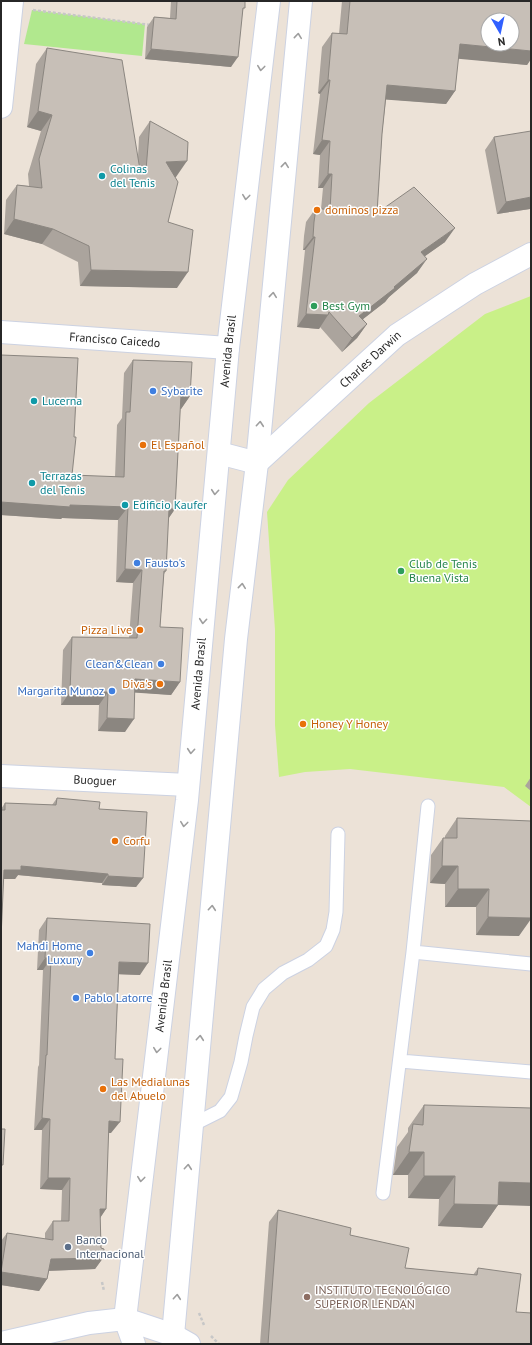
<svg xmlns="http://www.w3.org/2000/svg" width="532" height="1345" font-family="'PT Sans',sans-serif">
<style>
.green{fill:#b1e88e}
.pitch{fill:#c9f088}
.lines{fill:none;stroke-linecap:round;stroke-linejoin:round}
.lane-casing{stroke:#ccd2e2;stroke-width:15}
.street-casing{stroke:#ccd2e2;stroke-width:24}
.secondary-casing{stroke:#ccd2e2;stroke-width:24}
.path{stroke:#c7c7c7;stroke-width:2.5;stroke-dasharray:3 2;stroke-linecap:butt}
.lane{stroke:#fff;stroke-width:13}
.street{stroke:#fff;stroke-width:22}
.secondary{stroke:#fff;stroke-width:22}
.wall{fill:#aba49d}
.shaded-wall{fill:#8b8680}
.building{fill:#c7bfb7;stroke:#8b8680;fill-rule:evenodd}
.oneway{stroke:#9e9e9e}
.culture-dot{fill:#0f9aa8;stroke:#fff;stroke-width:1.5}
.food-dot{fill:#e8710a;stroke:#fff;stroke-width:1.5}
.leisure-dot{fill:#2e9e5b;stroke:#fff;stroke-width:1.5}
.shop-dot{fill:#3f7fe0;stroke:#fff;stroke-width:1.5}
.service-dot{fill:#5c6f8a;stroke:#fff;stroke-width:1.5}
.education-dot{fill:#8d6e63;stroke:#fff;stroke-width:1.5}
.labels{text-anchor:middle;stroke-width:3;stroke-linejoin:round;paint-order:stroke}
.culture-label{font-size:12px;fill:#0d838f;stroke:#fff;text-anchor:start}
.food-label{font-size:12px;fill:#c56008;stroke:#fff;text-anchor:start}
.leisure-label{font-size:12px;fill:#27864d;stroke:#fff;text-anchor:start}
.street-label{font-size:12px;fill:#272727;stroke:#fff}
.shop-label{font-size:12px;fill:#366cbe;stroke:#fff;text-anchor:start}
.service-label{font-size:12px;fill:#4e5e75;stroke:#fff;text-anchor:start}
.education-label{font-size:12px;fill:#785e54;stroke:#fff;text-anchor:start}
</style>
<rect width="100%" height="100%" fill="#ece2d7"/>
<path class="green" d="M32,10L145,24L142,56L24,44Z"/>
<path class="pitch" d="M531,296V807L504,787L350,769L305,772L279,777L275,725V630L267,512L288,480L369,403L485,314Z"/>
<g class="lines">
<defs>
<path id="lane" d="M413,952L531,964
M400,1061L531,1072
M192,1125L220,1111L231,1097L241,1062L246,1036L253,1007L264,989L283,973L308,960L326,946L333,930L336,912L338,834
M383,1193L413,952L428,806"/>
<g id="street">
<path d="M1,107L12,1"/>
<path id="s1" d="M1,332L228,348"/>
<path id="s2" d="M219,453L257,463L397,335L475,284L531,254"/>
<path id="s3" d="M1,776L188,785"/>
<path d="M1,1343L89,1323L125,1319L173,1335L189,1344"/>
</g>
<g id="secondary">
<path id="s4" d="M134,1344L125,1319L187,800L228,348L269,1"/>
<path d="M177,1344L173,1335L236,639L257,463L301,1"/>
</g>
</defs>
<use href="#lane" class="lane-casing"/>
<use href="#street" class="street-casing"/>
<use href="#secondary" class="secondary-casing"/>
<path class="path" d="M33,10L151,25
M102,1282L104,1291
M199,1313L204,1325
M211,1336L219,1344"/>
<use href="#lane" class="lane"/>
<use href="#street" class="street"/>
<use href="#secondary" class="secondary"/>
</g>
<path class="wall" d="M171,1H245L231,67L145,59L147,27L154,17L170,18Z
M342,1H531V59L527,65L458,58L455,91L446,104L386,99L382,134L377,213L445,242L425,256L417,273L389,297L385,302L363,319L367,324L357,338L342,352L320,327L319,329L297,327L305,250H303L304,236L306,222L316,208L321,209L323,188H318L320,155L313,154L320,94L318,93L322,47L332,33L339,34Z
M47,48L138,157L139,137L150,121L176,177H175L168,222L177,288L80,286L78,262L42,244L4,234L6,200L17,185L29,186L28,174L41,131L27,127L36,64Z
M494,137L530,209L497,214L485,150Z
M1,355L72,475L115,477L117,425L122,418L124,373L133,360L190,396L181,409H180L175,509L168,519L166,571L164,574L160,627L180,682L171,695L134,692L125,732L98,731L99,705H61L63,650L72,637L129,638L133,583L116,582L118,520L62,518L61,519L1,515Z
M531,777V791L525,786Z
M57,798L99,809L143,878L136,887L102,885V883L18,875L15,879H3L1,938V809L5,803L52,805Z
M457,818L519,936L476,935V907H445V884L430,883L431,855L443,838H445V836Z
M47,918L140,975L119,974L111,1133H108L106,1209L100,1218L101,1248L103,1258L95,1269L49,1271L47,1279L39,1291L1,1285V1241L7,1233L45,1239V1233L53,1221H61L62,1190L40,1189L42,1130H34L38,1067L39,1065L43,970H37L39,930Z
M424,1105L498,1205L482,1228L438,1226L439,1199L408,1198V1175H393L397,1147L408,1132V1128Z
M278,1210L350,1235L405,1268L473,1275L478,1268L516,1312L531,1344H260L269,1222Z"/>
<path class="shaded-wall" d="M460,44L531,51V59L527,65L450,58Z
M151,49L238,57L231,67L145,59Z
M328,80H330L320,94L318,93Z
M387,85L455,91L446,104L378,99Z
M38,111L52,115L41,131L27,127Z
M322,140L330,141L320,155L313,154Z
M187,161L176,177L155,178L166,162Z
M328,174H332L323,188H318Z
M531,197V207L530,209L497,214L506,202Z
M14,219L53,229L42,244L4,234Z
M455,228L445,242L411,266L421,252Z
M313,237H315L305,250H303Z
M427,259L417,273L389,297L385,302L349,330L359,316Z
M91,270L188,272L177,288L80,286Z
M306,314L328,315L319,329L297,327Z
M367,324L357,338L342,352L352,338Z
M181,395L190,396L181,409L172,408Z
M1,502L70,505L128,507L118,520L62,518L61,519L1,515Z
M169,509H175L166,522Z
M125,569L142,570L133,583L116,582Z
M135,679L180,682L171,695L126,692Z
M70,692H108L99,705H61Z
M107,718L134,719L125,732L98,731Z
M21,866L108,874L102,883L18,875L15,879H1L4,870Z
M442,866H458L445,884L430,883Z
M108,876L143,878L136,887L102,885Z
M458,889H489L476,907H445Z
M488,917L531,918V919L519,936L476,935Z
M45,958H51L43,970H37Z
M119,962L148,963L140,975L111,974Z
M42,1118L50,1119L42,1130H34Z
M109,1121L120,1122L111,1133H100Z
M409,1152H424L408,1175H393Z
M424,1176H455L439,1199L408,1198Z
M48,1178H70L62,1190L40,1189Z
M499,1182L531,1183V1206L498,1205L482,1228L438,1226L454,1204Z
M100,1209H106L98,1221Z
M103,1258L95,1269L43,1271L51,1259Z
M1,1272L47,1279L39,1291L1,1285Z"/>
<path class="building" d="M177,1H245V8H243L238,57L151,49L154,17L176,19Z
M350,1H531V51L460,44L455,91L387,85L382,134L377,213L414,187L455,228L421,252L427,259L394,287L395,288L359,316L367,324L352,338L329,312L328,315L306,314L315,237H313L314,222L316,208L330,210L332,174H328L330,141L322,140L330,80H328L332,33L347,34ZM488,20H512V44H488Z
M47,48L122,60L140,170H146L150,121L188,142L187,161L166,162L178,182L168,222L193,230L188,272L91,270L89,246L53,229L14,219L17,185L42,188L39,159L52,115L38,111Z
M531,131V197L506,202L494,137Z
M1,355L78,358L74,437H76L72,475L124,477L126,412H130L133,360L192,362L190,396L181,395L175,509H169L166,571H164L160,627L183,628L180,682L135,679L134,719L107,718L108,692H70L72,637L137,638L142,570L125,569L128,507L70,505V507L1,502Z
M57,798L100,802L99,809L147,812L143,878L108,876V874L21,866V870H4L1,938V810H5V803L56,805Z
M457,818L531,821V918L488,917L489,889H458V866H442L443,838H457Z
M47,918L150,924L148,963L119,962L115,1059H123L120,1122L109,1121L106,1209H100L101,1248L104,1249L103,1258L51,1259L47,1279L1,1272L7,1233L53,1240V1221H69L70,1178H48L50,1119L42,1118L46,1055H47L51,958H45Z
M424,1105L531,1108V1183L499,1182L498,1205L454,1204L455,1176H424V1152H409L413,1124L423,1125Z
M1,1129H5L3,1165H1Z
M278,1210L351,1228L350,1235L409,1248L405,1268L477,1275L478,1268L521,1274L516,1312L531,1313V1344H268Z"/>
<defs><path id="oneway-chevron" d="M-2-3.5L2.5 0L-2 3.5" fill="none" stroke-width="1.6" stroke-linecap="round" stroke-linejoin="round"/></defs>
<g class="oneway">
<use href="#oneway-chevron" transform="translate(298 36) rotate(-84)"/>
<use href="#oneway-chevron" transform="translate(261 68) rotate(97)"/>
<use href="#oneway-chevron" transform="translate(285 165) rotate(-84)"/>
<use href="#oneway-chevron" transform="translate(246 197) rotate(97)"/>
<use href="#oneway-chevron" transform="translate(273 295) rotate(-84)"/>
<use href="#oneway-chevron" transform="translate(260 424) rotate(-85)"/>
<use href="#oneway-chevron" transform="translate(215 492) rotate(95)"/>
<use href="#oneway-chevron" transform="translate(242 586) rotate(-84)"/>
<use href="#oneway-chevron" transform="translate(203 621) rotate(95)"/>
<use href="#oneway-chevron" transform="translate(191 751) rotate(95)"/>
<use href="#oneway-chevron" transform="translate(184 824) rotate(97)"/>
<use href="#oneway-chevron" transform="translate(212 908) rotate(-85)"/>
<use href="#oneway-chevron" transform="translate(200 1038) rotate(-85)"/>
<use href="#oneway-chevron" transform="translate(157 1050) rotate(97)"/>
<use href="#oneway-chevron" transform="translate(188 1167) rotate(-85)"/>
<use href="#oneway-chevron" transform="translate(141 1179) rotate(97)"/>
<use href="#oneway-chevron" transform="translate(177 1297) rotate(-85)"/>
</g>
<g class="culture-dot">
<circle cx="102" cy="176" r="4"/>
<circle cx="34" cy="401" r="4"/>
<circle cx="32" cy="483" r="4"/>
<circle cx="125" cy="505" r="4"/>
</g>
<g class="food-dot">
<circle cx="317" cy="210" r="4"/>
<circle cx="143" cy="445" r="4"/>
<circle cx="140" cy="630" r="4"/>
<circle cx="160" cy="684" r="4"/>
<circle cx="303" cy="724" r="4"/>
<circle cx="115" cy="841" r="4"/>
<circle cx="103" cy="1089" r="4"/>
</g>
<g class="leisure-dot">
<circle cx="314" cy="306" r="4"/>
<circle cx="401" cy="571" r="4"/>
</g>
<g class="shop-dot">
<circle cx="153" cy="391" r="4"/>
<circle cx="137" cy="563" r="4"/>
<circle cx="161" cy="664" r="4"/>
<circle cx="112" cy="691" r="4"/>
<circle cx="90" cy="953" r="4"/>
<circle cx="76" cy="998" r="4"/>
</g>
<circle class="service-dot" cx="68" cy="1247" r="4"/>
<circle class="education-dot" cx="307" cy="1297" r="4"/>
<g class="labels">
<g class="culture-label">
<text x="110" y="173">Colinas<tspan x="110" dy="14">del Tenis</tspan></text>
<text x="42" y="405">Lucerna</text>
<text x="40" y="480">Terrazas<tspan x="40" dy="14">del Tenis</tspan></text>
<text x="133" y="509">Edificio Kaufer</text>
</g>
<g class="food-label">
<text x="325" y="214">dominos pizza</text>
<text x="151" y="449">El Español</text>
<text x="132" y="634" text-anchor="end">Pizza Live</text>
<text x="152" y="688" text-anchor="end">Diva's</text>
<text x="311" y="728">Honey Y Honey</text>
<text x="123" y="845">Corfu</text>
<text x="111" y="1086">Las Medialunas<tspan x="111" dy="14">del Abuelo</tspan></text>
</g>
<g class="leisure-label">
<text x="322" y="310">Best Gym</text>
<text x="409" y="568">Club de Tenis<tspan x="409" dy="14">Buena Vista</tspan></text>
</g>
<g class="street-label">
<text dy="4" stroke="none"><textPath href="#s1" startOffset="114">Francisco Caicedo</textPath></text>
<text dy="4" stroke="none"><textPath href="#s4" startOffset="1000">Avenida Brasil</textPath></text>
<text dy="4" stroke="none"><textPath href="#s2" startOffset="193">Charles Darwin</textPath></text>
<text dy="4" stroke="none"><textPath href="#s4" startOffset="676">Avenida Brasil</textPath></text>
<text dy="4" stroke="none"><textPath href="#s3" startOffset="94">Buoguer</textPath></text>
<text dy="4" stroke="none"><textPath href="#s4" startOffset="352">Avenida Brasil</textPath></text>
</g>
<g class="shop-label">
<text x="161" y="395">Sybarite</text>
<text x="145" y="567">Fausto's</text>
<text x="153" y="668" text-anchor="end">Clean&amp;Clean</text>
<text x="104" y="695" text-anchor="end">Margarita Munoz</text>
<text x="82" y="950" text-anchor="end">Mahdi Home<tspan x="82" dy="14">Luxury</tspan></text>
<text x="84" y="1002">Pablo Latorre</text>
</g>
<g class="service-label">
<text x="76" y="1244">Banco<tspan x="76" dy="14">Internacional</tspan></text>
</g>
<g class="education-label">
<text x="315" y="1294">INSTITUTO TECNOLÓGICO<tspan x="315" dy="14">SUPERIOR LENDAN</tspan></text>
</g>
</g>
<rect width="532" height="1345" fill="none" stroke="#272727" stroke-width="4"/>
<g transform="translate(500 32) rotate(171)"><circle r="19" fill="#ffffff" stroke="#a9a9a9"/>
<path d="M0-3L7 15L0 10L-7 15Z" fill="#3160ff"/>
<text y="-6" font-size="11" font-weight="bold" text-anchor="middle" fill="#272727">N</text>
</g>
</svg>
